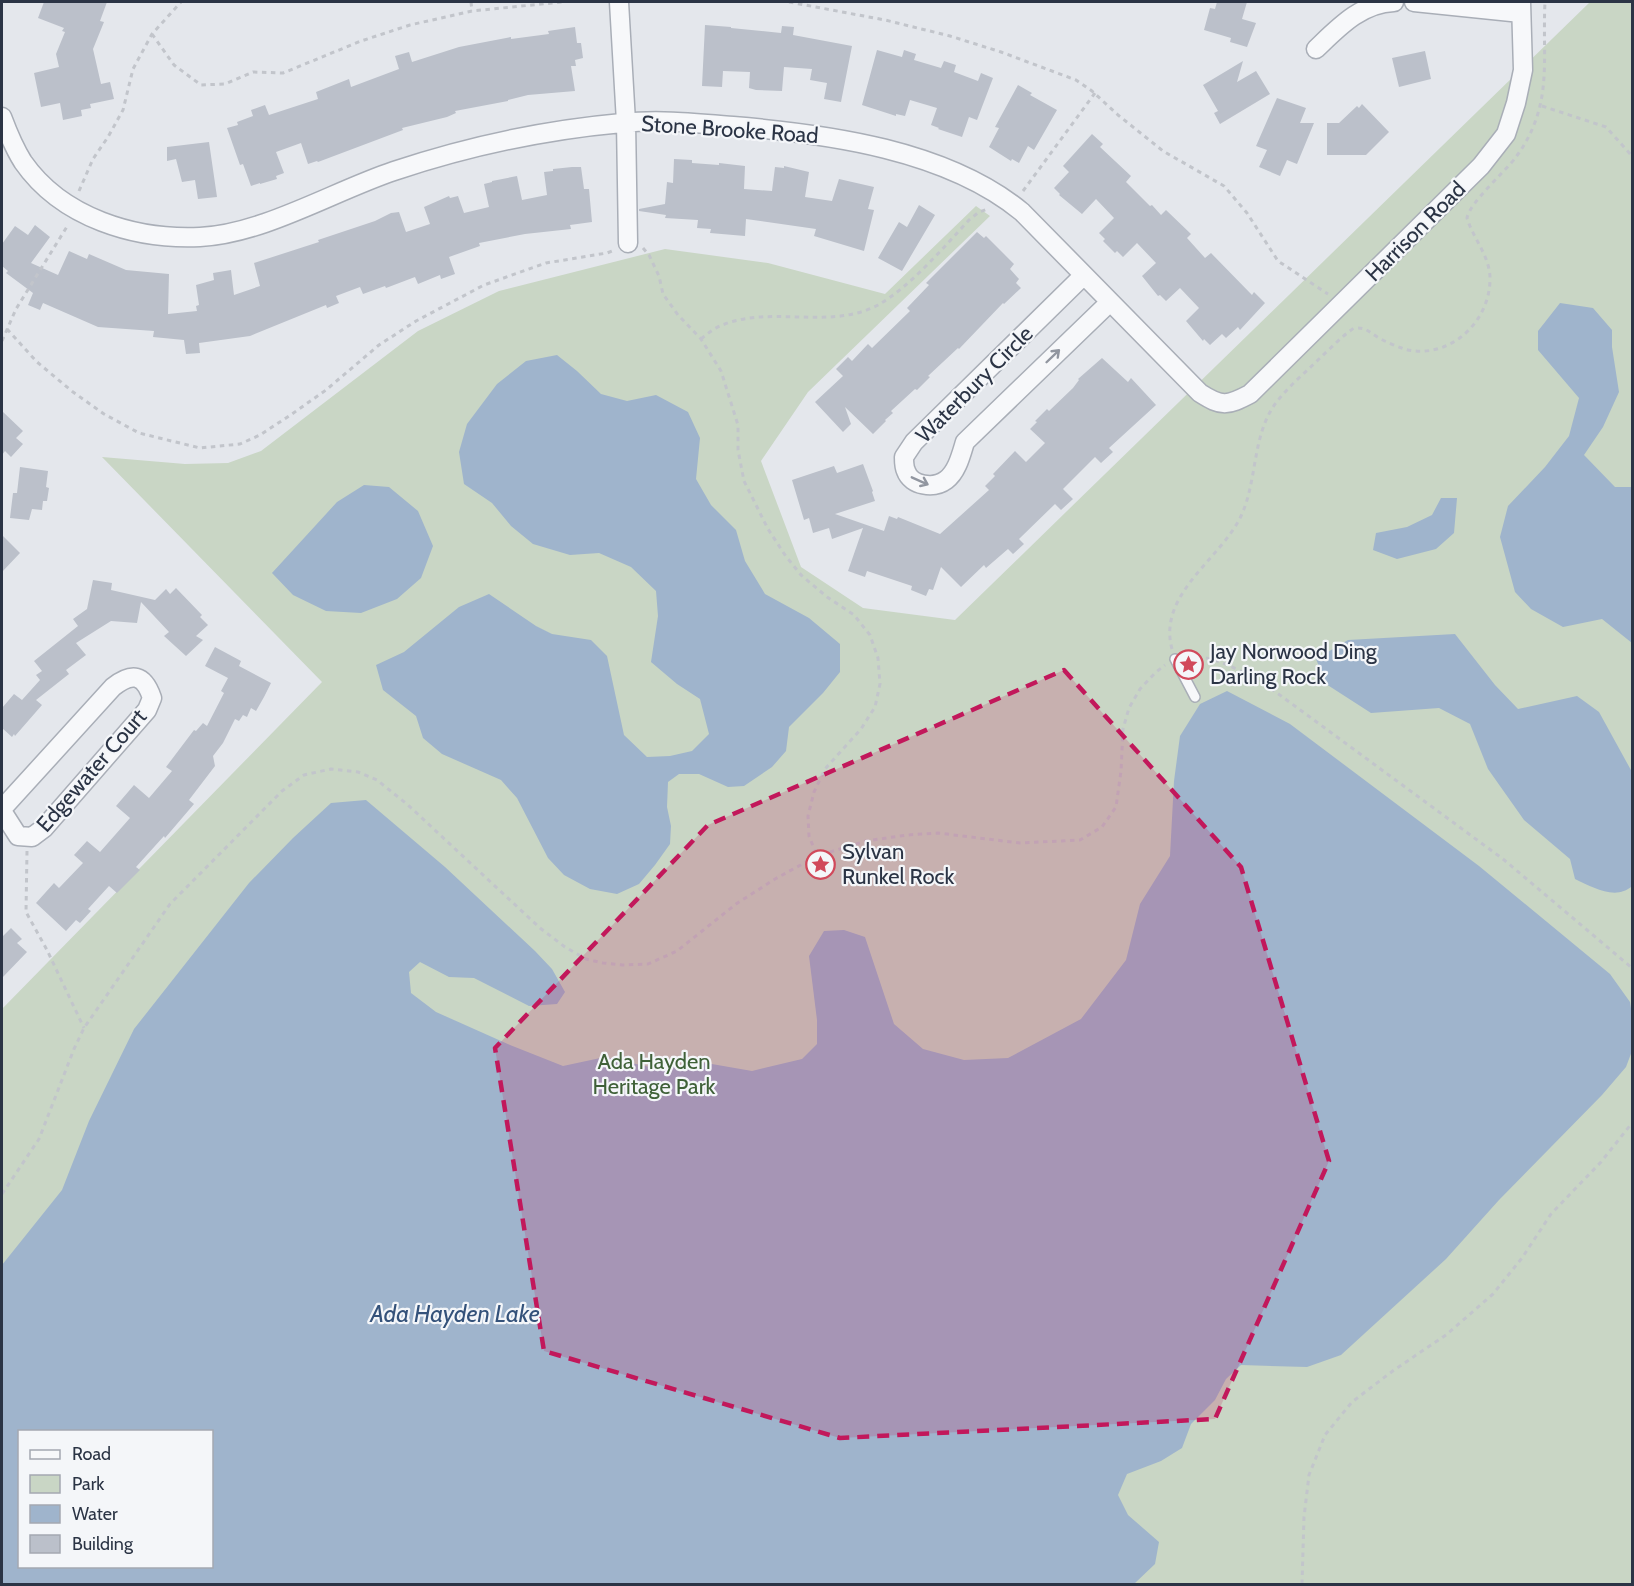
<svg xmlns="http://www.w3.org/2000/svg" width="1634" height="1586" font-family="Cabin,sans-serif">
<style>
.green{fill:#c9d6c5;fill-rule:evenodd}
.water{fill:#9fb4cc;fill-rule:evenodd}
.building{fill:#bbc0ca}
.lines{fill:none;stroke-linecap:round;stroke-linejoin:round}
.service-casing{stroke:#a9aeb7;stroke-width:12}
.minor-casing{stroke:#a9aeb7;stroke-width:21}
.path{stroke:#c2c5cb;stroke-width:3;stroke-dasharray:4.5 4.5;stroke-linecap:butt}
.service{stroke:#f7f8fa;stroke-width:9}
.minor{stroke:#f7f8fa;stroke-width:18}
.oneway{stroke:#9196a0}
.marked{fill:#c2185b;fill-opacity:0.2;stroke:#c2185b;stroke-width:4.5;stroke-dasharray:12 8;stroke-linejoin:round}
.labels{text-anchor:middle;stroke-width:4.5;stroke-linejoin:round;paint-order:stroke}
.street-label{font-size:22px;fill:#2b3445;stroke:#f4f6f9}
.poi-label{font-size:22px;fill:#2b3445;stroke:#f4f6f9;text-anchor:start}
.park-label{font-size:22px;fill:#3f6138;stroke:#f4f6f9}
.water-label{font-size:24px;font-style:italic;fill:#34527a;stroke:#f4f6f9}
</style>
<rect width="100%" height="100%" fill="#e4e7ec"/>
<path class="green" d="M1590,2H1632V1584H2V1009L322,682L102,457L185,464L228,463L261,451L418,331L499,291L665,249L768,263L885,294L976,206L990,216L808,392L761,461L801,567L863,608L955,620ZM20,1432H212V1566H20Z"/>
<path class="water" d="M1560,303L1593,308L1612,330V347L1619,392L1603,427L1584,455L1615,487H1632V643L1602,619L1563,627L1531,609L1515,592L1500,537L1508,506L1545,467L1569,436L1579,398L1538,350V331Z
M557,355L577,371L601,394L627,401L656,395L688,412L700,438L696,479L711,505L736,530L745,561L765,594L809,618L840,644V672L823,693L789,727L786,751L772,767L744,786L728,787L699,774H679L668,782L667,807L671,826L670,844L655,865L639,884L617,894L590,889L564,875L548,858L517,798L501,780L442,754L423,738L416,716L383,690L376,665L404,652L459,607L489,594L536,626L552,634L591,640L607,656L624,735L647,757L670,756L692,751L709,734L700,699L677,684L651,662L658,616L656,591L631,567L599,553L570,555L533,544L511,526L492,503L464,484L459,452L467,424L497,384L526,361Z
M364,485L389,487L418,511L433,546L421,578L397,599L361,613L326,611L293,595L272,573L337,502Z
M1441,498H1457L1454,533L1436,549L1397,559L1373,550L1376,533L1407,527L1432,515Z
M1455,634L1495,685L1518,709L1577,696L1599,712L1632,772V886C1616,901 1592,887 1575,879L1570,859L1524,820L1488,769L1470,724L1439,708L1371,713L1326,684L1316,659L1348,640Z
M1227,691L1290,724L1479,866L1610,974L1630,1002L1632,1015V1051L1626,1067L1602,1095L1499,1200L1446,1259L1341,1355L1307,1367L1241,1365L1226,1379L1215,1400L1191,1424L1182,1448L1161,1461L1127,1474L1118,1495L1128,1515L1159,1542L1155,1564L1134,1584H2V1265L62,1190L89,1121L134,1029L249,883L293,838L331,803L366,800L445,867L535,951L552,969L565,992L557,1004L529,1006L474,978L449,977L420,962L409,972L411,993L436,1012L510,1045L563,1066L605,1057L654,1068L706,1063L752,1071L802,1059L817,1044V1020L809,956L824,931L844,930L865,937L894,1024L923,1049L964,1060L1008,1058L1081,1019L1126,960L1140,904L1170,856L1174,781L1180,736L1200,704ZM20,1432H212V1566H20Z"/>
<path class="building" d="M44,2H107L100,21L104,22L93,49L101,84L110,82L114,99L90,104L91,108L81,110L82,116L63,120L60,103L41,107L34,73L59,67L56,54L65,32L62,31L64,28L38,18Z
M1217,2H1247L1242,19L1256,23L1247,47L1230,42L1231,38L1204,30L1210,8L1215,9Z
M705,25L731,27V28L781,33L782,26L794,27L793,35L852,46L841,102L824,99L827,83L810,80L812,69L784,67L782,91L756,90L749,88L750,72L723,71L722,87L702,86Z
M575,27L577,43H581L583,58L575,60L576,66H571L575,91L528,95L508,100V101L455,111L456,113L447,117L402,128L403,130L318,162L317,161L308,164L301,143L276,152L284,173L276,176L277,179L260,184V183L251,186L243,164L240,165L227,128L238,125L237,122L253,116L251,110L265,105L269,115L318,99L316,92L349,79L351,87L399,69L395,56L409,52L412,62L459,47L511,37V39L549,34L548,31Z
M877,50L902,57L904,50L916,54L914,60L941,68L944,61L956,65L954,72L978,81L981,73L993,78L977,120L969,117L962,137L938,129L939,128L931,125L937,108L910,100L905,116L896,114V116L862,105Z
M1425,51L1431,79L1399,87L1392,58Z
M1243,61L1237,82L1256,71L1270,94L1220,124L1214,113L1218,111L1203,85Z
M1018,85L1032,93L1030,95L1057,110L1034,150L1028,146L1019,163L1012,159L1011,161L989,147L999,128L995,127Z
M1277,98L1306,108L1300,123H1314L1297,164L1287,160L1280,176L1259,167L1267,150L1256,146Z
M1362,104L1389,132L1366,155H1327V123H1339L1357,106L1359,108Z
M1092,134L1103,144L1100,147L1131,176L1126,182L1150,206L1152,205L1161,215L1166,210L1191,234L1187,238L1205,258L1211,253L1252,295L1254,292L1265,303L1240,330L1238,327L1226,338L1222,334L1210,345L1204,339L1203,341L1186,321L1199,308L1180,288L1166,301L1160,295L1158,296L1142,276L1156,263L1137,243L1123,257L1117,251L1115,253L1103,241L1105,239L1099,233L1114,218L1096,199L1082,214L1059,195L1060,194L1054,188L1069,172L1063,166Z
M209,142L217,197L198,199L195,180L182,182L176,159L167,161V147Z
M674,159L692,160V163L719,165V163L745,166L744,189L772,191L775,167L784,168V166L809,172L805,197L832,201L839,179L874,187L868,209L874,210L864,251L814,236L816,229L746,219L745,236L710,233L711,229L697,228L698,220L665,218L666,215L639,211V209L665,204L667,182L673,183Z
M572,167H581L584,189H589L592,222L570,225L571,229L525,234L479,243L480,246L449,257L455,274L441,279L440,275L418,284L415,277L386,288L385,286L363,294L360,287L336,296L339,303L327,308L326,305L250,336L199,343L200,353L186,354L184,340L153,337L154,331L98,327L43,303L40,310L28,305L33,293L6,273L8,271L2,266V244L15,226L28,235L35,225L50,237L31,263L58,275L69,251L87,259L89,254L126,270L169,274L168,314L197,311L196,306L199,305L196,285L214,280L213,273L231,270L234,295L260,286L254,263L319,242L318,240L375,221L391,213L399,212L406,232L430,224L424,207L449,196L450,198L458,196L464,213L489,207L484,184L492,182V181L517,176L522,200L547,195L544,172L553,171V169Z
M919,205L935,215L902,271L878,258L899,222L907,227Z
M977,232L984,238L986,236L1014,264L1010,269L1019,279L1016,283L1021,288L1004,304L1003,303L959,349L958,348L928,376L930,377L917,390L915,389L891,411L893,413L885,420L886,421L873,434L845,407L851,424L843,432L815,402L843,376L836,369L848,357L852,361L868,344L872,348L910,311L907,308L929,285L926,283Z
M1102,358L1128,382L1131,378L1156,405L1109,448L1113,452L1101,463L1095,457L1063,489L1073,499L1061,510L1055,504L1019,539L1024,544L1013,554L1008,549L986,568L984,565L961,587L941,567L933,590L929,589L926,596L911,590L912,586L867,571L865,577L848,571L863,528L832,539L829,528L813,533L809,518L804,520L792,480L834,466L837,473L863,464L873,491L872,492L875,501L835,514L884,531L889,516L897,519L898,517L940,534L989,490L985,486L995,476L993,474L1015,451L1026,462L1045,443L1030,429L1037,422L1035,421L1047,409L1049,411L1073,388L1079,380L1078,379Z
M2,411L23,431L16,438L23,444L11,457L5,451L2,455Z
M20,467L48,471L46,487L49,488L47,501H43L42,510L32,509L29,520L10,518L13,493H17Z
M2,535L20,553L2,572Z
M93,580L112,583L111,590L155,600L166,589L170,594L176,588L202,615L200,617L208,625L196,636L203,640L186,656L164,636L169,632L141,602L137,623L111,621L76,643L86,655L66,670L69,674L36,700L42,705L15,736L14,734L12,737L2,728V708L14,694L22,700L40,680L36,675L42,671L34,661L78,626L73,619L87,609Z
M215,647L241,661L239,666L271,683L264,697L256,711L251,708L247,717L243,715L239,721L235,719L223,743L213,756L215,766L189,800L194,804L165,838L164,836L136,867L140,870L117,893L109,886L88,909L91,911L80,923L76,920L66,931L36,903L54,883L59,888L83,863L74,855L87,841L100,852L130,818L116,806L134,785L149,798L172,771L166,767L194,730L196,731L203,723L207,726L224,693L221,691L228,678L205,666Z
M11,928L22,939L17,943L27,952L2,978V937Z"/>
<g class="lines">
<defs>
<path id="service" d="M1175,659L1195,697"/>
<path id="minor" d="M619,2L626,122L628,243
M1414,2L1521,13
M1316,49C1338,28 1361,3 1394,2
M2,117C8,133 14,148 23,162C62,218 135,240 200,237C263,234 334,191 394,171C469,146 544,130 622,123C659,119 697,123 733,126C828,134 947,150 1022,212L1200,393C1222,407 1227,406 1250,394L1481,166L1506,134L1516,103L1523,70L1521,2
M1084,275L914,442L904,457C904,461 904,467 906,471C911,486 934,489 946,480C957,472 961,455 965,442L1110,302
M2,809L113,687C132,672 144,674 152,698L147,710L44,828L32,837L18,836L2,811"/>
</defs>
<use href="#service" class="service-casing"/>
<use href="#minor" class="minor-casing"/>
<path class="path" d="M471,2L472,11
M789,2L885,20L950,36L1001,52L1076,80L1092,91L1118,115L1163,151L1224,186L1247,213L1278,261L1328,294
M152,34L174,65L201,85L225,84L253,72L283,73L361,41L410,25L472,11L562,2
M1542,106L1606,127L1632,156
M79,191L93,159L108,137L123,110L133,69L152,34L181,2
M1023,191L1095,93
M643,248L649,255L659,276L663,294L678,315L701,339L721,371L738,425V450L744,481L768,529L785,555L801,575L827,597L854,615L870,635L878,658L880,684L875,707L861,729L825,769L814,792L808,816L809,836L817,856
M7,329L37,362L73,392L104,414L139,433L200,448L240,444L260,435L292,414L326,390L379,345L416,321L484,285L546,263L607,253L612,251
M701,339C707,334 713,329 720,326C770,304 829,331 878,305C910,287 944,247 969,220L979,212L988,209
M2,341L16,309L68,225
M1172,649C1157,594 1221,559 1241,516C1257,482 1252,440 1273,407C1286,388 1304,374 1320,358C1331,348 1342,336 1354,328C1366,327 1369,332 1379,338C1386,342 1396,346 1404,349C1449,361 1491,322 1490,277C1489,255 1473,238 1467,218C1470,202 1504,173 1516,157C1554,105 1542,61 1545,2
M1188,657C1215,654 1246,674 1269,687L1503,859L1632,968
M27,851L26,912L47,950L84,1028
M2,1194L39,1139L74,1049L84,1028L170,904L282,791L304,775L331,769L358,772L377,780L408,805L540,928L565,947L586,959L603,963L623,965L648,964L677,951L736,904L775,879L817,856L866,841L907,835L938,833L1020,843L1080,840L1102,827L1116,807L1121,771L1123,729L1129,708L1140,689L1155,673L1165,665
M1302,1584L1304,1517L1309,1475L1325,1435L1352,1402L1394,1370L1446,1335L1493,1294L1522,1258L1551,1214L1601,1162L1632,1123"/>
<use href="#service" class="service"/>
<use href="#minor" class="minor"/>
</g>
<defs><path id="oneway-shaft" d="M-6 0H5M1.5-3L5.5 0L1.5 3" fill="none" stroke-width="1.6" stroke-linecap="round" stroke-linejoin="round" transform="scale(1.5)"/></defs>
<g class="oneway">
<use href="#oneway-shaft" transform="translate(1053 356) rotate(-44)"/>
<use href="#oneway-shaft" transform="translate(920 481) rotate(24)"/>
</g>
<path class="marked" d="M1064,670L1241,867L1329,1161L1215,1419L840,1438L544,1351L495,1048L708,825Z"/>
<defs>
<symbol id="sight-ring" viewBox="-11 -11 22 22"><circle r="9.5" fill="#f4f6f9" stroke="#d1495b" stroke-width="1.5"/><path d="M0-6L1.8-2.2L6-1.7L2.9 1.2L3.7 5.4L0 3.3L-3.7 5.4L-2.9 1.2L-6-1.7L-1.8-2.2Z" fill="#d1495b"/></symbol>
</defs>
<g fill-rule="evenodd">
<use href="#sight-ring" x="1172" y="648" width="33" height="33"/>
<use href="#sight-ring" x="804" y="848" width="33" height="33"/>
</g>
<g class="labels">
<g class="street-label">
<text transform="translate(730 129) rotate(4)" y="8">Stone Brooke Road</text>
<text transform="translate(1415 231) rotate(-45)" y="8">Harrison Road</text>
<text transform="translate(974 384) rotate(-45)" y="8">Waterbury Circle</text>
<text transform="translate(91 770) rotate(-49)" y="8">Edgewater Court</text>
</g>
<g class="poi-label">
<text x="1210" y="659">Jay Norwood Ding<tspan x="1210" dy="25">Darling Rock</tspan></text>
<text x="842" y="859">Sylvan<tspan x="842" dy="25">Runkel Rock</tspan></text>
</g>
<g class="park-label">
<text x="654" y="1069">Ada Hayden<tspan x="654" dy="25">Heritage Park</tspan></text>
</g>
<g class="water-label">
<text x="455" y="1322">Ada Hayden Lake</text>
</g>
</g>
<rect width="1634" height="1586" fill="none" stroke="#2b3445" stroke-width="6"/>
<rect x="18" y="1430" width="195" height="138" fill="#f4f6f9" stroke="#a4a8b1" stroke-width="1.5"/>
<rect x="30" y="1450" width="30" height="9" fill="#f7f8fa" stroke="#a4a8b1" stroke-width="1.5"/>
<text x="72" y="1460" font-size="18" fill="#2b3445">Road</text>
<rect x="30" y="1475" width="30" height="18" fill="#c9d6c5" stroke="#a4a8b1" stroke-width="1.5"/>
<text x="72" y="1490" font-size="18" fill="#2b3445">Park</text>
<rect x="30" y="1505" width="30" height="18" fill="#9fb4cc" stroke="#a4a8b1" stroke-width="1.5"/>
<text x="72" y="1520" font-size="18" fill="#2b3445">Water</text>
<rect x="30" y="1535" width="30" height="18" fill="#bbc0ca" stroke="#a4a8b1" stroke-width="1.5"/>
<text x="72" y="1550" font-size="18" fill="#2b3445">Building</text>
</svg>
